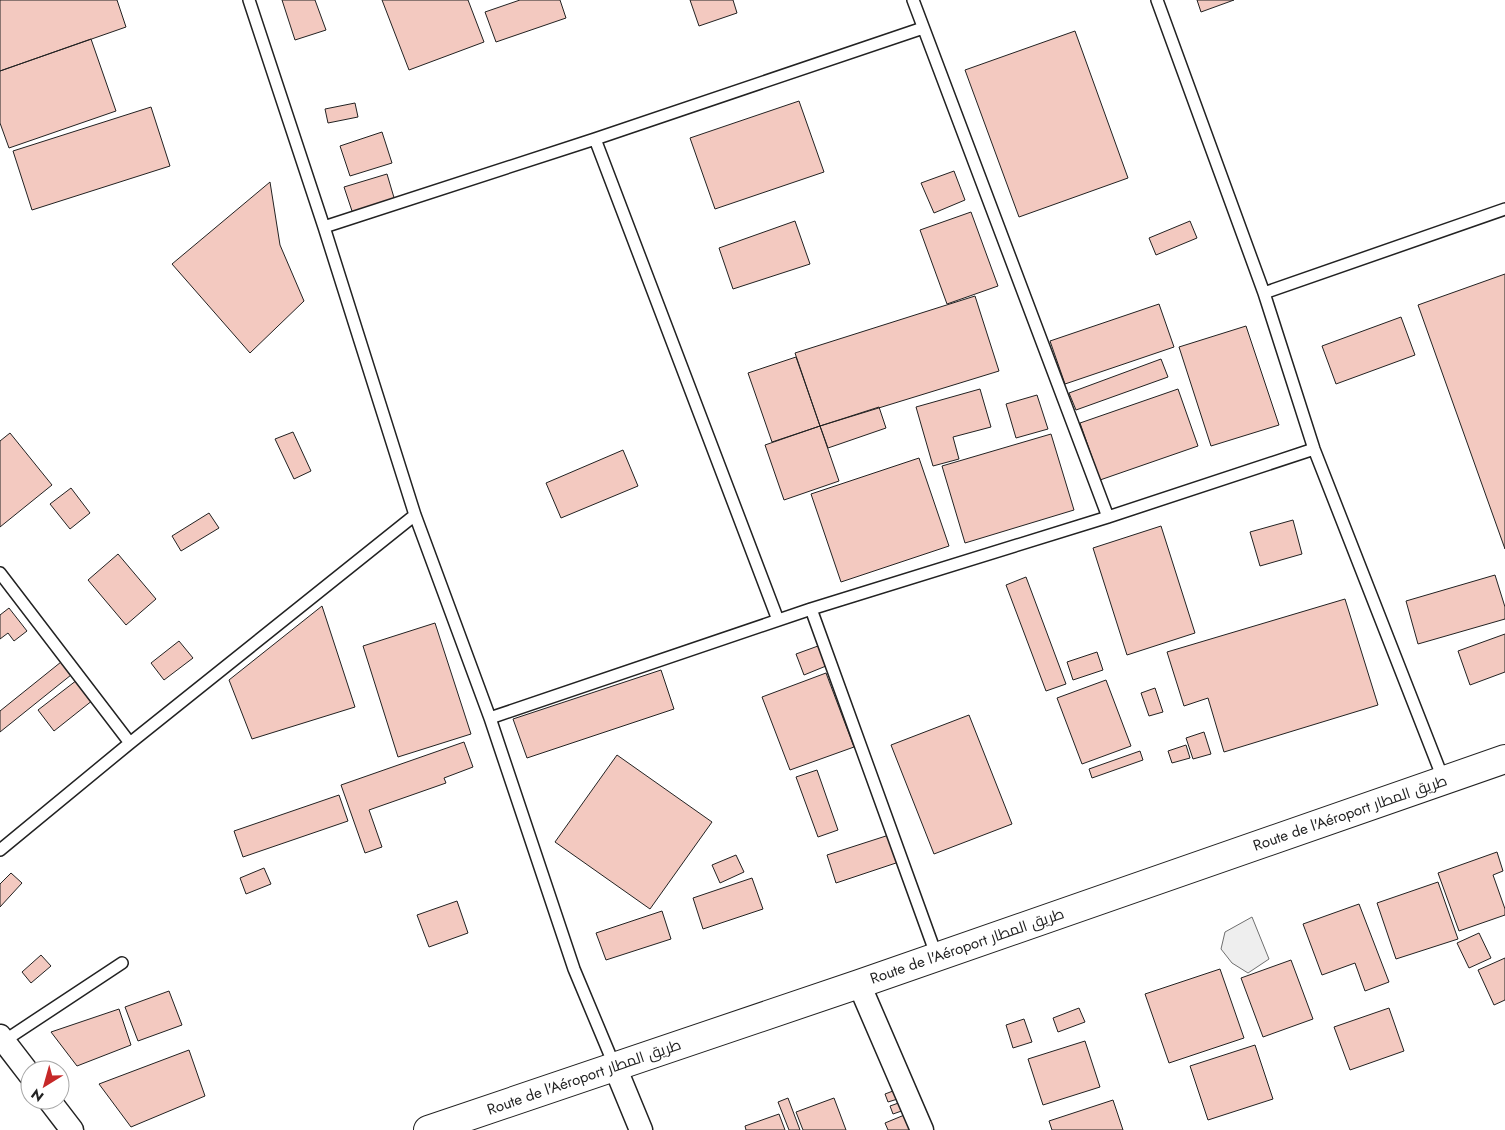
<svg xmlns="http://www.w3.org/2000/svg" width="1505" height="1130" font-family="Jost,Cairo,sans-serif">
<style>
.green{fill:#eee;stroke:#6f6f6f}
.building{fill:#f3c9c0;stroke:#222}
.lines{fill:none;stroke-linecap:round;stroke-linejoin:round}
.lane-casing{stroke:#222;stroke-width:14}
.street-casing{stroke:#222;stroke-width:25}
.secondary-casing{stroke:#222;stroke-width:30}
.lane{stroke:#fff;stroke-width:11}
.street{stroke:#fff;stroke-width:22}
.secondary{stroke:#fff;stroke-width:28}
.labels{text-anchor:middle;stroke-width:4;stroke-linejoin:round;paint-order:stroke}
.street-label{font-size:15px;fill:#222;stroke:#fff}
</style>
<rect width="100%" height="100%" fill="#fff"/>
<path class="green" d="M1252,917L1269,959L1248,973L1232,963L1221,949L1225,932Z"/>
<path class="building" d="M0,0H117L126,27L0,71Z
M282,0H315L326,30L295,40Z
M382,0H468L484,42L409,70Z
M520,0H560L566,18L496,42L485,12Z
M690,0H733L737,13L699,26Z
M1197,0H1234L1201,12Z
M1075,31L1128,178L1019,217L965,70Z
M91,39L116,111L9,148L0,123V71Z
M799,101L824,172L715,209L690,138Z
M355,103L358,117L328,123L325,109Z
M151,107L170,166L32,210L13,151Z
M382,132L392,163L350,176L340,146Z
M954,171L965,200L934,213L921,183Z
M387,174L395,201L353,214L344,187Z
M270,182L280,245L304,301L250,353L172,264Z
M971,212L998,286L947,304L920,230Z
M795,221L810,264L733,289L719,248Z
M1190,221L1197,238L1156,255L1149,238Z
M1505,274V549L1418,305Z
M975,296L999,371L820,426L795,353Z
M1159,304L1174,347L1065,384L1050,341Z
M1401,317L1415,355L1336,384L1322,346Z
M1246,326L1279,425L1211,446L1179,347Z
M796,357L820,426L772,442L748,373Z
M1161,359L1168,377L1076,410L1069,393Z
M980,389L991,427L953,437L959,459L933,466L916,407Z
M1178,389L1198,446L1100,480L1080,423Z
M1037,395L1048,429L1016,438L1006,404Z
M879,407L886,428L828,448L820,426Z
M820,426L839,481L784,500L765,445Z
M293,432L311,471L294,479L275,439Z
M10,433L52,485L0,527V441Z
M1051,434L1074,510L965,543L942,466Z
M623,450L638,486L561,518L546,483Z
M919,458L949,546L841,582L811,494Z
M71,488L90,513L70,529L50,504Z
M209,513L219,528L181,551L172,536Z
M1293,520L1302,554L1260,566L1250,532Z
M1161,526L1195,633L1127,655L1093,548Z
M118,554L156,599L126,625L88,580Z
M1495,575L1505,607V619L1418,644L1406,601Z
M1026,577L1066,684L1046,691L1006,585Z
M1345,599L1378,705L1224,752L1208,698L1184,706L1167,652Z
M322,606L355,707L252,739L229,680Z
M9,608L27,631L14,641L8,633L0,639V615Z
M435,623L471,734L398,757L363,646Z
M1505,634V672L1470,685L1458,651Z
M179,641L193,658L164,680L151,663Z
M818,646L826,666L804,675L796,654Z
M1097,652L1103,670L1073,680L1067,662Z
M61,662L71,675L0,732V711Z
M661,670L674,709L527,758L513,719Z
M826,673L854,747L790,770L762,697Z
M77,680L93,700L54,731L38,710Z
M1106,680L1131,746L1082,764L1057,698Z
M1155,688L1163,712L1149,716L1141,693Z
M969,715L1012,824L934,854L891,745Z
M1204,732L1211,754L1193,759L1186,738Z
M464,742L473,767L444,778L446,783L369,810L382,847L365,853L341,785Z
M1186,745L1190,758L1172,763L1168,751Z
M1140,751L1143,760L1092,778L1089,769Z
M617,755L712,822L650,909L555,842Z
M817,770L838,830L818,837L796,777Z
M339,795L348,821L243,857L234,831Z
M889,835L899,862L836,883L827,855Z
M1497,852L1503,871L1493,875L1505,909V915L1459,931L1438,873Z
M736,855L744,872L720,883L712,865Z
M264,868L271,884L246,894L240,878Z
M11,873L22,883L0,907V884Z
M752,878L763,909L703,929L693,898Z
M1438,882L1458,939L1396,959L1377,903Z
M457,901L468,933L429,947L417,915Z
M1359,904L1389,982L1365,991L1355,963L1322,975L1303,924Z
M662,911L671,939L606,960L596,933Z
M1479,933L1491,958L1469,968L1457,943Z
M41,955L51,966L31,983L22,972Z
M1505,958V1000L1494,1005L1478,970Z
M1291,960L1313,1019L1263,1037L1241,978Z
M1220,969L1244,1038L1169,1063L1145,994Z
M169,991L182,1025L138,1041L125,1007Z
M1079,1008L1085,1022L1058,1032L1053,1018Z
M1389,1008L1404,1051L1350,1070L1334,1027Z
M119,1009L131,1045L77,1066L51,1032Z
M1024,1019L1032,1042L1013,1048L1006,1025Z
M1085,1041L1100,1087L1043,1105L1028,1059Z
M1255,1045L1273,1099L1208,1120L1190,1066Z
M189,1050L205,1096L131,1127L99,1084Z
M901,1088L904,1097L888,1102L885,1094Z
M788,1098L800,1130H789L778,1102Z
M834,1098L846,1130H803L796,1112Z
M907,1100L910,1108L893,1114L890,1106Z
M1113,1100L1123,1130H1052L1049,1121Z
M914,1111L921,1130H888L885,1123Z
M779,1114L785,1130H746L745,1126Z"/>
<g class="lines">
<defs>
<path id="lane" d="M249,0L324,227L415,515L490,718L574,969L615,1067
M913,0L1108,517
M1157,0L1264,293L1314,449L1444,781
M595,139L778,620
M324,227L595,139L923,28
M1264,293L1505,209
M0,573L130,743
M490,718L811,609
M0,850L130,743L415,515
M937,957L811,609L1108,517L1314,449
M4,1041L122,963"/>
<path id="street" d="M859,984L922,1130
M0,1036L30,1075
M615,1067L641,1130
M49,1100L72,1130"/>
<path id="secondary" d="M428,1130L859,984L1505,759"/>
</defs>
<use href="#lane" class="lane-casing"/>
<use href="#street" class="street-casing"/>
<use href="#secondary" class="secondary-casing"/>
<use href="#lane" class="lane"/>
<use href="#street" class="street"/>
<use href="#secondary" class="secondary"/>
</g>
<g class="labels">
<g class="street-label">
<text transform="translate(1350 813) rotate(-19)" y="5">Route de l'Aéroport طريق المطار</text>
<text transform="translate(967 946) rotate(-19)" y="5">Route de l'Aéroport طريق المطار</text>
<text transform="translate(584 1077) rotate(-19)" y="5">Route de l'Aéroport طريق المطار</text>
</g>
</g>
<g transform="translate(45 1085) rotate(217)"><circle r="24" fill="#ffffff" stroke="#a7a7a7"/>
<path d="M0-4L9 19L0 12L-9 19Z" fill="#c62828"/>
<text y="-8" font-size="14" font-weight="bold" text-anchor="middle" fill="#222222">N</text>
</g>
</svg>
